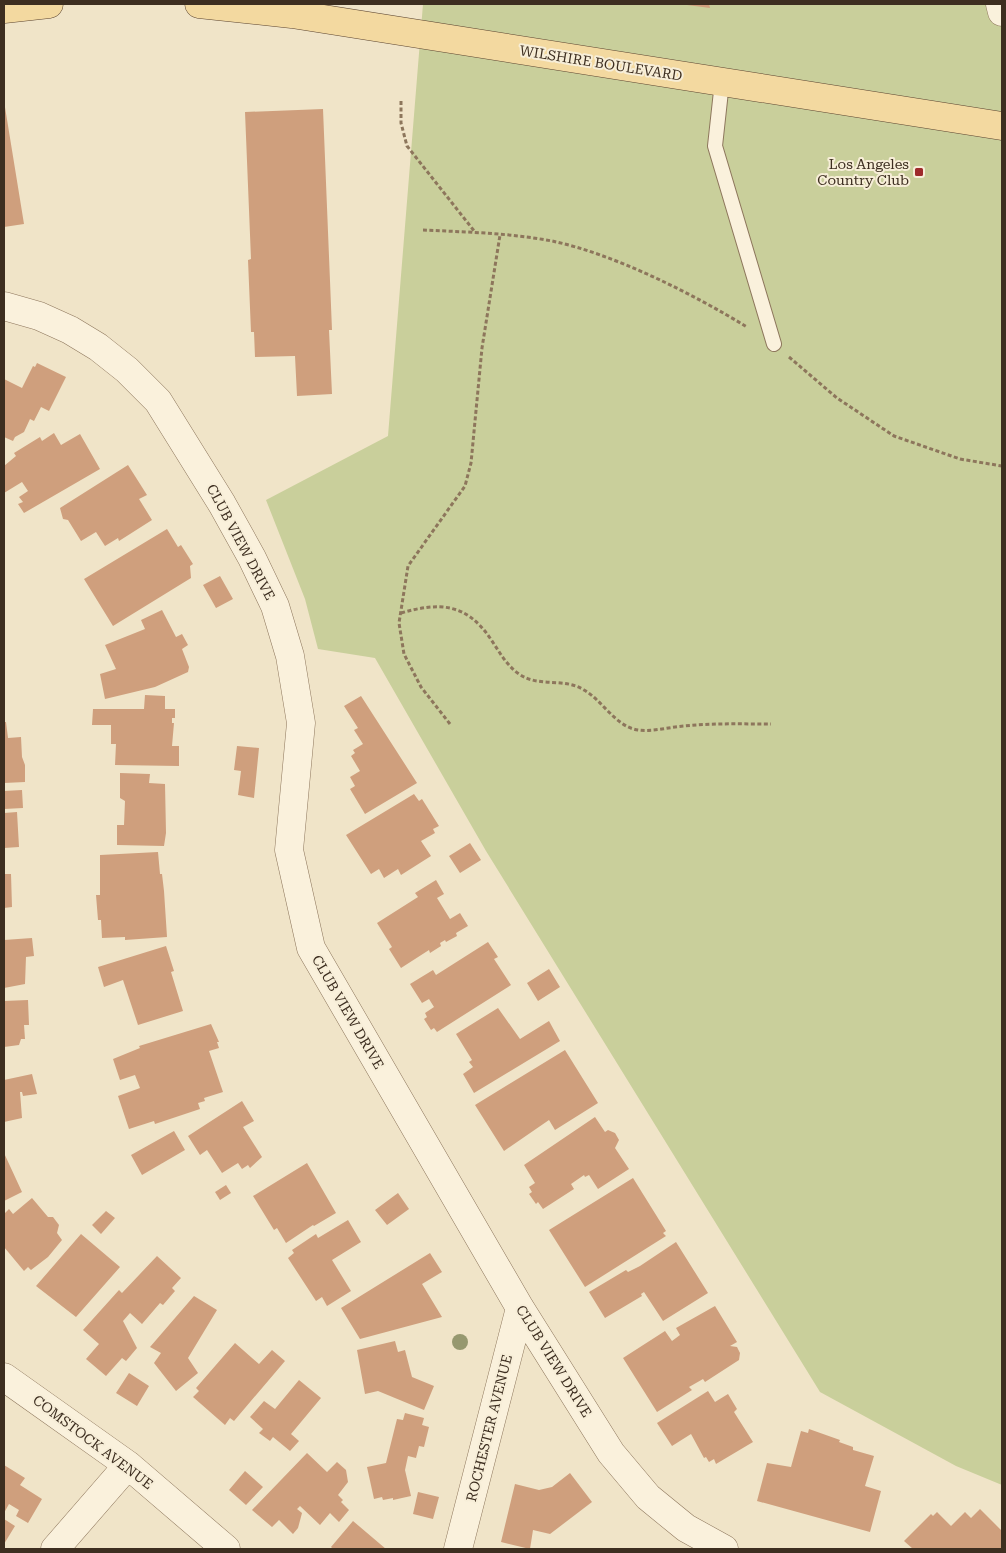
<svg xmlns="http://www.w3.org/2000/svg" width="1006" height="1553" font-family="'Roboto Serif',serif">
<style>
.green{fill:#c9cf9b}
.building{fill:#cf9f7d}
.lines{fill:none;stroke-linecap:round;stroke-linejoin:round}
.lane-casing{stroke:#8d765c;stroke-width:16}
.street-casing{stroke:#8d765c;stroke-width:29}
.primary-casing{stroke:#5b4430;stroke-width:29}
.path{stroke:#8d765c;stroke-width:3;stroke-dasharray:4 2.5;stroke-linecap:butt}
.lane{stroke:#faf1dc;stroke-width:14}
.street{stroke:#faf1dc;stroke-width:28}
.primary{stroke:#f3d9a0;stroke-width:28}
.tree{fill:#96986f}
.poi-dot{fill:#9e2a2b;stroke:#f7eed8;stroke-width:2}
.labels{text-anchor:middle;stroke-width:4;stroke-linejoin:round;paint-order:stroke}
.street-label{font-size:14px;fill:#3d2e20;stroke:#f7eed8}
.poi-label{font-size:14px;fill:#3d2e20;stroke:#f7eed8;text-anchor:end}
</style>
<rect width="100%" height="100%" fill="#f0e4c8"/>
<path class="green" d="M423,4H1002V1485L956,1466L820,1392L486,851L375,658L318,649L305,599L266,500L388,436Z"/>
<path class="building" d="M687,4H709L710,8L687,5Z
M4,101L24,224L4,227Z
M323,109L332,330H329L332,394L297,396L295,356L255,357L254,332H251L248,260L251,259L245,112Z
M37,363L66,377L49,411L41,407L34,421L30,419L24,432L15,437L13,441L4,437V379L22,388L33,366L35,367Z
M54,433L61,445L80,434L100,469L24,513L18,504L23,502L19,497L28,491L22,482L4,493V466L16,456L14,453L40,437L42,441Z
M128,465L147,495L139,499L152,520L119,541L118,538L105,546L96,532L81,541L68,520L63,519L60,508Z
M167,529L178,547L181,545L193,564L190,566L191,578L113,626L84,579Z
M220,576L233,599L216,608L203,585Z
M162,610L176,637L182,634L188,645L182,649L189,667L188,672L155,687L105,699L100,674L116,669L105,645L145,629L141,620Z
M145,695L165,696V709H175V718H172V723H174L172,746H179V766L115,765L116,744H111V725H92L93,709H144Z
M361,696L417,783L365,814L350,789L355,786L350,777L360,771L351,756L355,753L353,750L363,744L354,730L358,728L344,706Z
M4,722H6L8,738L21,737L22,757L25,765V782L4,783Z
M237,746L259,748L254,798L238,795L241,771L234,770Z
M120,773L150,774L149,783L165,784L166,833L164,846L117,845V825H124L125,801L120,798Z
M22,790L23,808L4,809V791Z
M414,794L419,801L422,799L439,826L433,829L435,833L421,841L431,856L401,875L398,869L384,878L379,869L371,874L346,835Z
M17,812L19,847L4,848V813Z
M470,843L481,860L460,873L449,856Z
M158,852L160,874H162L164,891L167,937L125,940V937L102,938L101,920H98L96,895H100V855Z
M4,874H11L12,907L4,908Z
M436,880L444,894L437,898L450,919L460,913L468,926L456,933L457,936L446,942L445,940L440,943L441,946L430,953L429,950L401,968L389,949L392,947L377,923L418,897L415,893Z
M32,938L34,956L26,957L25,984L4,988V940Z
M488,942L498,957L494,959L511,985L437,1032L434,1028L431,1030L424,1019L427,1017L425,1013L434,1007L429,999L422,1003L410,984L433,970L436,975Z
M166,946L174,971L171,972L183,1011L138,1025L123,980L104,987L98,967Z
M549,969L560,987L538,1001L527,983Z
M28,1000L29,1025H24L25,1039H21L19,1045L4,1047V1001Z
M498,1008L520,1039L549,1021L560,1041L474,1093L463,1074L473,1067L469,1062L472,1060L456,1034Z
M211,1024L219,1042H217L219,1048L209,1051L223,1092L204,1098L205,1101L198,1103L200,1109L155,1124L154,1121L129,1129L118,1096L140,1088L135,1075L120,1080L113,1059L140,1048L139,1046Z
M565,1050L598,1103L555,1130L549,1120L504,1151L475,1105Z
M32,1074L37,1094L23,1096L22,1092H20L22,1118L4,1122V1080Z
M242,1101L254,1121L243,1127L262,1157L250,1168L248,1165L242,1169L238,1163L222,1173L207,1150L200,1155L188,1136Z
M595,1117L605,1132L608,1130L615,1133L619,1140L615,1148L629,1169L598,1189L589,1175L585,1177L584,1175L571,1184L574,1189L543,1209L538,1202L536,1204L529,1194L532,1192L529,1187L535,1183L524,1165Z
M174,1131L185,1150L142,1175L131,1155Z
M4,1153L22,1192L4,1201Z
M307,1163L336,1213L314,1226L313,1225L286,1243L277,1228L274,1230L253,1196Z
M633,1178L666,1231L663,1233L666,1236L585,1287L549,1230Z
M226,1185L231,1193L220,1200L215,1192Z
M398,1193L409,1209L387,1225L375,1210Z
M32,1198L48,1217H53L59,1225L57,1233L62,1240L48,1257L31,1270L28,1267L24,1271L4,1247V1214L9,1209L13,1214Z
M106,1211L115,1218L101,1234L92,1225Z
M348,1220L361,1242L332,1260L351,1291L327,1306L322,1297L316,1301L288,1258L294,1253L292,1250L316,1234L318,1238Z
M81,1234L120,1267L76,1317L36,1286Z
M676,1242L708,1293L663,1321L644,1292L641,1294L642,1296L605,1318L589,1292L626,1270L628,1272L640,1266Z
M430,1253L442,1272L422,1284L442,1317L360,1339L341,1308Z
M157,1256L181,1278L172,1288L175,1291L163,1305L160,1303L142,1324L130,1313L123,1321L137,1348L126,1361L122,1358L106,1376L86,1359L99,1344L83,1330L119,1290L122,1293Z
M194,1296L217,1310L188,1358L198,1373L176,1391L154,1363L161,1353L150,1347Z
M715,1306L737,1342L730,1346L737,1347L740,1353L739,1360L705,1382L703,1379L689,1387L692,1390L657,1412L623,1358L665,1331L672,1341L680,1335L676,1328Z
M395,1341L398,1352L405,1350L412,1377L434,1386L424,1410L378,1391L365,1394L357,1350Z
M235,1343L259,1364L272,1350L285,1361L234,1421L230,1418L225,1425L193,1397L199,1391L196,1388Z
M129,1373L149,1386L137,1406L116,1393Z
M299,1380L321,1398L291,1434L299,1441L290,1451L273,1437L270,1441L259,1433L263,1429L250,1417L264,1401L275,1409Z
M708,1391L715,1402L728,1394L737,1409L734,1412L753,1442L716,1464L714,1459L709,1462L706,1457L704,1458L691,1434L672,1446L657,1423Z
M405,1413L424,1418L422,1425L429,1427L424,1447L419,1446L416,1458L408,1456L405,1470L411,1496L393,1500V1498L383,1500L382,1497L374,1499L367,1467L386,1463L397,1419L403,1420Z
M809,1429L840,1440L839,1442L853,1447V1450L874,1456L865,1486L881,1491L870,1532L757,1501L767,1463L791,1467L801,1431L808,1433Z
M307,1453L327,1472L337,1462L346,1470L348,1482L338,1495L343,1500L341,1502L349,1510L339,1522L330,1513L320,1525L300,1506L297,1509L302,1513L298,1528L293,1534L279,1520L272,1527L252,1510Z
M4,1465L25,1478L20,1485L42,1499L28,1523L16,1516L19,1510L9,1504L4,1513Z
M245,1471L263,1487L246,1505L229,1490Z
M570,1473L592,1502L550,1534L533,1530L530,1549L501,1542L515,1484L539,1490L552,1487Z
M418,1492L439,1497L433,1519L413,1514Z
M980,1509L1002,1531V1549H913L904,1541L931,1514L933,1516L937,1512L951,1526L965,1512L971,1518Z
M4,1519L15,1526L4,1544Z
M353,1521L386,1549H333L331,1547Z"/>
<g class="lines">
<defs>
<path id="lane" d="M722,82L715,146L774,344"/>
<path id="street" d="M1000,4L1002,12
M4,306L39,316L70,330L98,347L127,370L158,401L222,504L252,558L275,606L290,656L301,723L289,850L311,948L520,1308L611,1453L648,1497L686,1528L724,1549
M4,1377L128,1465L226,1549
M55,1549L128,1465
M458,1549L520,1308"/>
<path id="primary" d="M199,4L292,14L1002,126
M4,9L49,4"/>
</defs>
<use href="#lane" class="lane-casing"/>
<use href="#street" class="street-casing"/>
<use href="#primary" class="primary-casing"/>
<path class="path" d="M401,101V123L407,146L475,232
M423,230C465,232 510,233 552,241C614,254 693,294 747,327
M789,357L837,398L894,436L960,459L1002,466
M401,613C439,602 466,603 490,638C499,651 506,665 519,674C539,688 564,677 584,690C602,700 616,727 638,730C653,732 669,727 684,726C713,723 742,724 771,724
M450,724L421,687L404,654L399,623L408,566L465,486L471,463L482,348L500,235"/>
<use href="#lane" class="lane"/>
<use href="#street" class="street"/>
<use href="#primary" class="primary"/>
</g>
<circle class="tree" cx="460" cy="1342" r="8"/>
<rect class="poi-dot" x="914" y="167" width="10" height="10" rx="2.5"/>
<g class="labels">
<g class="street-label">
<text transform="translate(601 63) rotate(9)" y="5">WILSHIRE BOULEVARD</text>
<text transform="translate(241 542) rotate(62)" y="5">CLUB VIEW DRIVE</text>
<text transform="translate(348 1012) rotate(60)" y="5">CLUB VIEW DRIVE</text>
<text transform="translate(554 1361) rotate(58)" y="5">CLUB VIEW DRIVE</text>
<text transform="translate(489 1428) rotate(-76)" y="5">ROCHESTER AVENUE</text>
<text transform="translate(93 1442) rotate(37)" y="5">COMSTOCK AVENUE</text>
</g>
<g class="poi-label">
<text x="909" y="169">Los Angeles<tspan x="909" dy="16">Country Club</tspan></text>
</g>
</g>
<rect width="1006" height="1553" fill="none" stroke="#3d2e20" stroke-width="10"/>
</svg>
